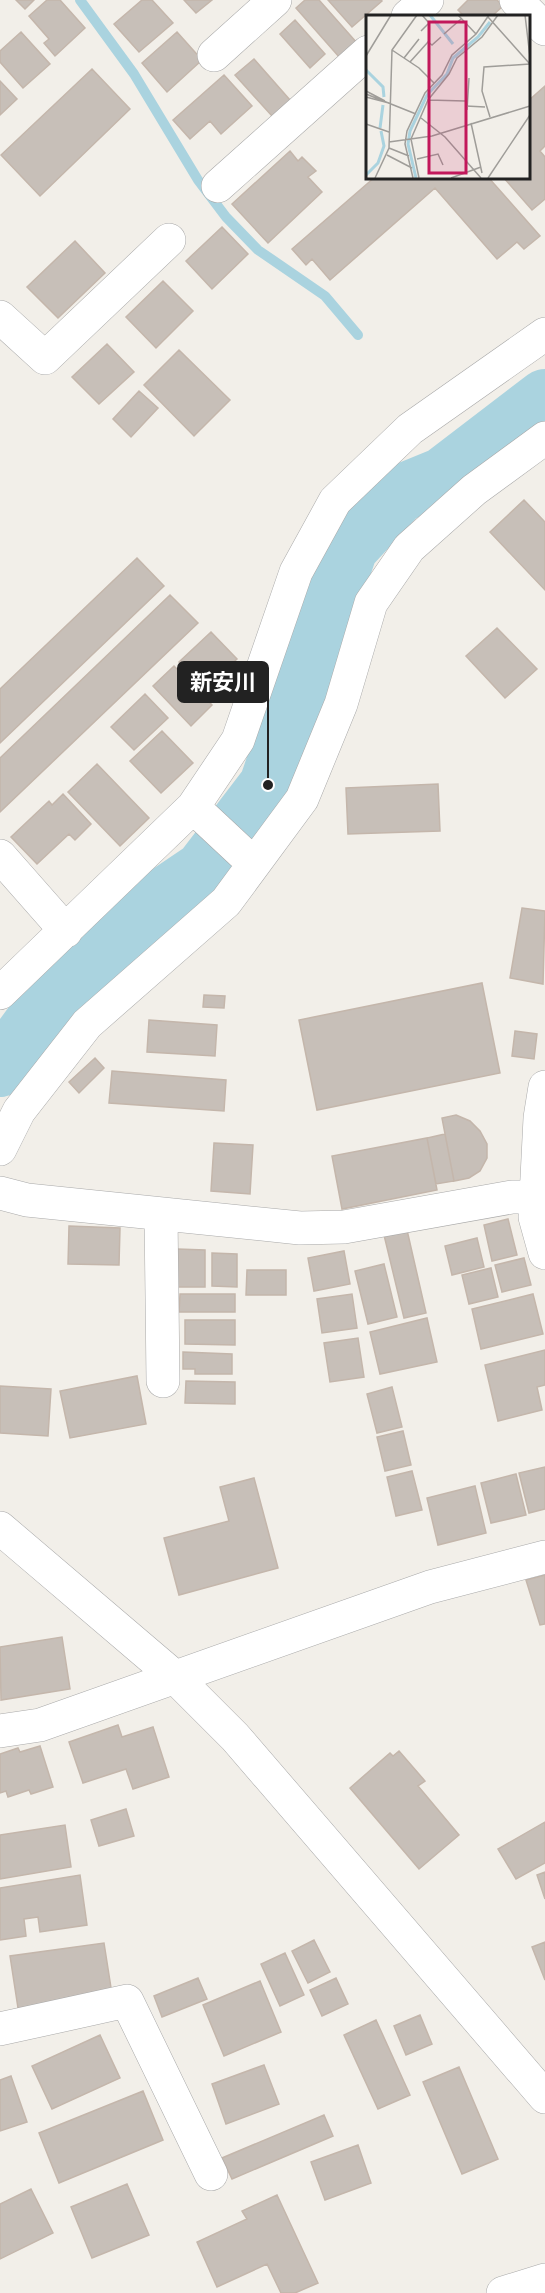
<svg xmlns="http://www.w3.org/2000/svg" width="545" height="2293" font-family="'Alegreya Sans','Noto Sans JP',sans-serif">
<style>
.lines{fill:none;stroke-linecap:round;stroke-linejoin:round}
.stream{stroke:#aad3df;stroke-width:10}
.river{stroke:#aad3df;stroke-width:58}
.building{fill:#c7bfb8;stroke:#c4b6ab;stroke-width:1.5}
.minor-casing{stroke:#a9a9a9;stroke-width:34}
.minor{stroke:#fff;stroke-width:33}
.inset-river{fill:none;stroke:#aad3df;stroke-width:3}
.inset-road{fill:none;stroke:#9f9d99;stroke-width:1.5}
.view{fill:#c2185b;fill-opacity:0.15;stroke:#c2185b;stroke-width:3}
.inset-edge{fill:none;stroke:#222;stroke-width:3}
.leader{fill:none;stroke:#222;stroke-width:2}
.callout-dot{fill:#222;stroke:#fff;stroke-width:2}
.callout{fill:#222;stroke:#222;stroke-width:2}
.callout-label{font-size:22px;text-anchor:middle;font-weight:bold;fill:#fff}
</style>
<rect width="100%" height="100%" fill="#f2efe9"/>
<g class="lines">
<path class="stream" d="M80,0L134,74L198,180L226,217L258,250L325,296L358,335
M394,469L399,494"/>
<path class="river" d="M0,1068L50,1000L163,897L203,870L268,785L349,548L399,494L443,476L545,398"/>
</g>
<path class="building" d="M16,0H34L25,9Z
M47,0H60L85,28L55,56L44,43L49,39L29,16Z
M142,0H152L173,23L139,52L114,24Z
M184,0H212L196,13Z
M305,0H319L357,43L340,58L296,8Z
M328,0H381L382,1L352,27Z
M468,0H497L503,6L492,16H464L458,10Z
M295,20L325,54L310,68L280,34Z
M21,32L50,64L23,88L0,62V51Z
M177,32L202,60L167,92L142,63Z
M254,59L290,100L272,116L235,75Z
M92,69L130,109L40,196L1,155Z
M224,75L252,106L221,134L210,121L190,139L173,120Z
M0,81L17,99L0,115Z
M545,86V146L540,151L545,157V199L532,210L503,177H528V101Z
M290,151L298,161L302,157L316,171L308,177L322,192L268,243L232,204Z
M375,177H488L540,236L524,249L517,242L497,259L435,188L330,280L312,259L306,265L292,249Z
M222,227L248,254L212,289L186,261Z
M75,241L105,273L58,318L27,287Z
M163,281L193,311L156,348L126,317Z
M107,344L134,372L99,404L72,377Z
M179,350L230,400L194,436L144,385Z
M139,391L158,408L131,437L113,419Z
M524,500L545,522V590L490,532Z
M137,558L164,586L0,743V689Z
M170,595L198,623L0,812V758Z
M497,628L537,669L505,698L466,656Z
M211,632L237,659L205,689L179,662Z
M174,666L212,705L191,726L153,686Z
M145,694L168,718L134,750L111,727Z
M162,731L193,763L161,793L130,761Z
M97,764L149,818L120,846L68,792Z
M438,784L440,831L348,834L346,788Z
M63,794L91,824L75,840L69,834L37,864L11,837L49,801L52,805Z
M522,908L545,911L543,984L510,978Z
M482,983L500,1073L317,1110L299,1020Z
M204,995L225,996L224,1008L203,1007Z
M149,1020L217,1025L215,1056L147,1052Z
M515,1031L537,1034L534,1059L512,1056Z
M95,1058L104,1068L79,1093L69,1082Z
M112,1071L226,1080L224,1111L109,1103Z
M456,1115L470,1121L480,1131L487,1144V1158L480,1171L469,1178L454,1181L442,1118Z
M445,1134L454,1181L436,1184L427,1138Z
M427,1138L437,1190L342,1209L332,1156Z
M214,1143L253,1145L250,1194L211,1191Z
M508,1219L517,1255L492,1261L484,1225Z
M69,1226L120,1228L119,1265L68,1264Z
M407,1230L426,1313L404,1318L384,1235Z
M477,1238L484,1267L452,1275L445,1246Z
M177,1249L205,1250V1287H176Z
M344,1251L350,1284L314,1291L308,1258Z
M212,1253L237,1254V1287L212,1286Z
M524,1258L531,1285L502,1292L495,1265Z
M384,1264L397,1317L368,1324L355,1271Z
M491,1268L498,1297L469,1304L462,1275Z
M247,1270H286V1295H246Z
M180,1294H235V1312H179Z
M352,1294L357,1328L322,1333L317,1299Z
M533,1294L543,1334L481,1349L472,1309Z
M427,1318L437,1362L380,1374L370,1332Z
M185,1320H235V1345L185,1344Z
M358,1338L364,1377L330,1382L324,1343Z
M545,1350V1385L537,1387L542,1410L498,1421L485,1365Z
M183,1352L232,1354V1374H195V1369H183Z
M137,1376L146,1424L70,1438L60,1391Z
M186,1381L235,1382V1404L185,1403Z
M0,1386L51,1389L48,1436L0,1433Z
M392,1387L402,1427L377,1433L367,1394Z
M403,1431L411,1465L385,1471L377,1437Z
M545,1467V1509L529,1513L519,1473Z
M412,1471L422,1510L396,1516L387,1477Z
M516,1474L526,1515L491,1523L481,1483Z
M254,1478L278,1568L179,1595L164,1538L229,1521L220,1487Z
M475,1486L486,1533L438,1545L427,1498Z
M545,1575V1624L540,1625L526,1580Z
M62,1637L70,1689L1,1700L0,1647Z
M118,1725L122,1737L153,1727L169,1777L133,1789L126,1769L83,1783L69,1742Z
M40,1746L53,1787L31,1794L29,1790L8,1797L6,1791L0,1793V1754L18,1748L20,1752Z
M399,1751L425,1781L418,1786L459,1835L419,1869L350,1788L390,1753L393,1756Z
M126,1809L134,1836L99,1846L91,1820Z
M545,1822V1863L516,1879L498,1849Z
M65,1825L71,1867L0,1879V1835Z
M545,1872V1899L537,1875Z
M80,1875L87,1925L40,1932L38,1917L24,1919L26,1936L0,1940V1888Z
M314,1940L330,1972L308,1983L292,1951Z
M545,1942V1980L532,1947Z
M104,1943L112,1994L18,2008L10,1956Z
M285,1953L304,1995L280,2006L261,1964Z
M198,1978L207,1999L162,2017L154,1996Z
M336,1978L348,2004L322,2016L310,1990Z
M260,1981L281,2032L224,2056L203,2005Z
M420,2015L432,2044L406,2055L394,2026Z
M376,2020L410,2095L378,2109L344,2035Z
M100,2035L120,2078L52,2109L32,2066Z
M264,2065L279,2104L226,2124L212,2084Z
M459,2067L498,2159L462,2174L423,2082Z
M11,2076L27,2122L0,2131V2080Z
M143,2091L163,2140L59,2183L39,2133Z
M324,2115L333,2136L232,2179L222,2158Z
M358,2145L371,2183L325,2200L311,2162Z
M127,2184L149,2235L92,2258L71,2207Z
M31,2189L53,2233L0,2259V2204Z
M277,2195L318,2283L295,2293H281L267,2264L217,2287L197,2242L247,2219L242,2211Z"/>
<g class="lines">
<defs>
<path id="minor" d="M516,0L545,29
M408,16L427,0
M214,55L275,0
M218,186L368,52
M0,317L45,358L169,240
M193,807L254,864
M0,856L66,931
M0,993L193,807L238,740L296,572L335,501L410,429L545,334
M545,1087L540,1118L535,1217L545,1253
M0,1149L19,1111L87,1024L226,902L302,799L341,704L371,603L409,548L474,490L545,438
M0,1193L27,1200L300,1228L344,1227L512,1197H536
M161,1214L163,1381
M0,1528L176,1678L235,1737L545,2097
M0,1731L40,1725L430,1587L545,1557
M0,2029L127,2001L211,2174
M503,2293L545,2280"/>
</defs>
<use href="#minor" class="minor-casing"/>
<use href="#minor" class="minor"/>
</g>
<g transform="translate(366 15)">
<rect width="164" height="164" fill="#f2efe9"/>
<path class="inset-river" d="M64,0L87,29M0,55L17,72L18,82M14,113L17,90M0,160L12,148L18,131L15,116M50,163L42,129L44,116L61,80L81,59L87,43L112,22L124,7"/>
<path class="inset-road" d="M92,0L110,19M159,0L164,42M122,2L163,48M55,16L63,8L56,0M78,19L95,4M26,35L53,53L68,68M0,41L25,0M38,43L53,24M44,47L62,27L66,30L75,22M0,76L19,86M0,79L50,99M0,82L23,88M62,85L99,86M100,91L119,92M101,95L103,63M124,102L116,76L118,52L164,49M55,103L79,122L115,163M105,108L116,158M0,109L23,117M23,127L66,121L164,91M23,133L43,141M21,140L46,153M51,144L72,139L77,150M9,163L23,133L26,35L51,0M47,163L39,129L41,116L59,78L76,60L86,40L110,19L123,0M53,163L45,124L62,85L83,59L91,43L116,22L132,0M85,163L115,152M122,163L164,100"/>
<path class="view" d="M63,7H100V158H63Z"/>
<rect width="164" height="164" class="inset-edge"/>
</g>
<path class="leader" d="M268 785L268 682"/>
<circle class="callout-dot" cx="268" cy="785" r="6"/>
<rect class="callout" x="178" y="662" width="90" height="40" rx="6"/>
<g class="callout-label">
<text x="223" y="690">新安川</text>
</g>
</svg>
